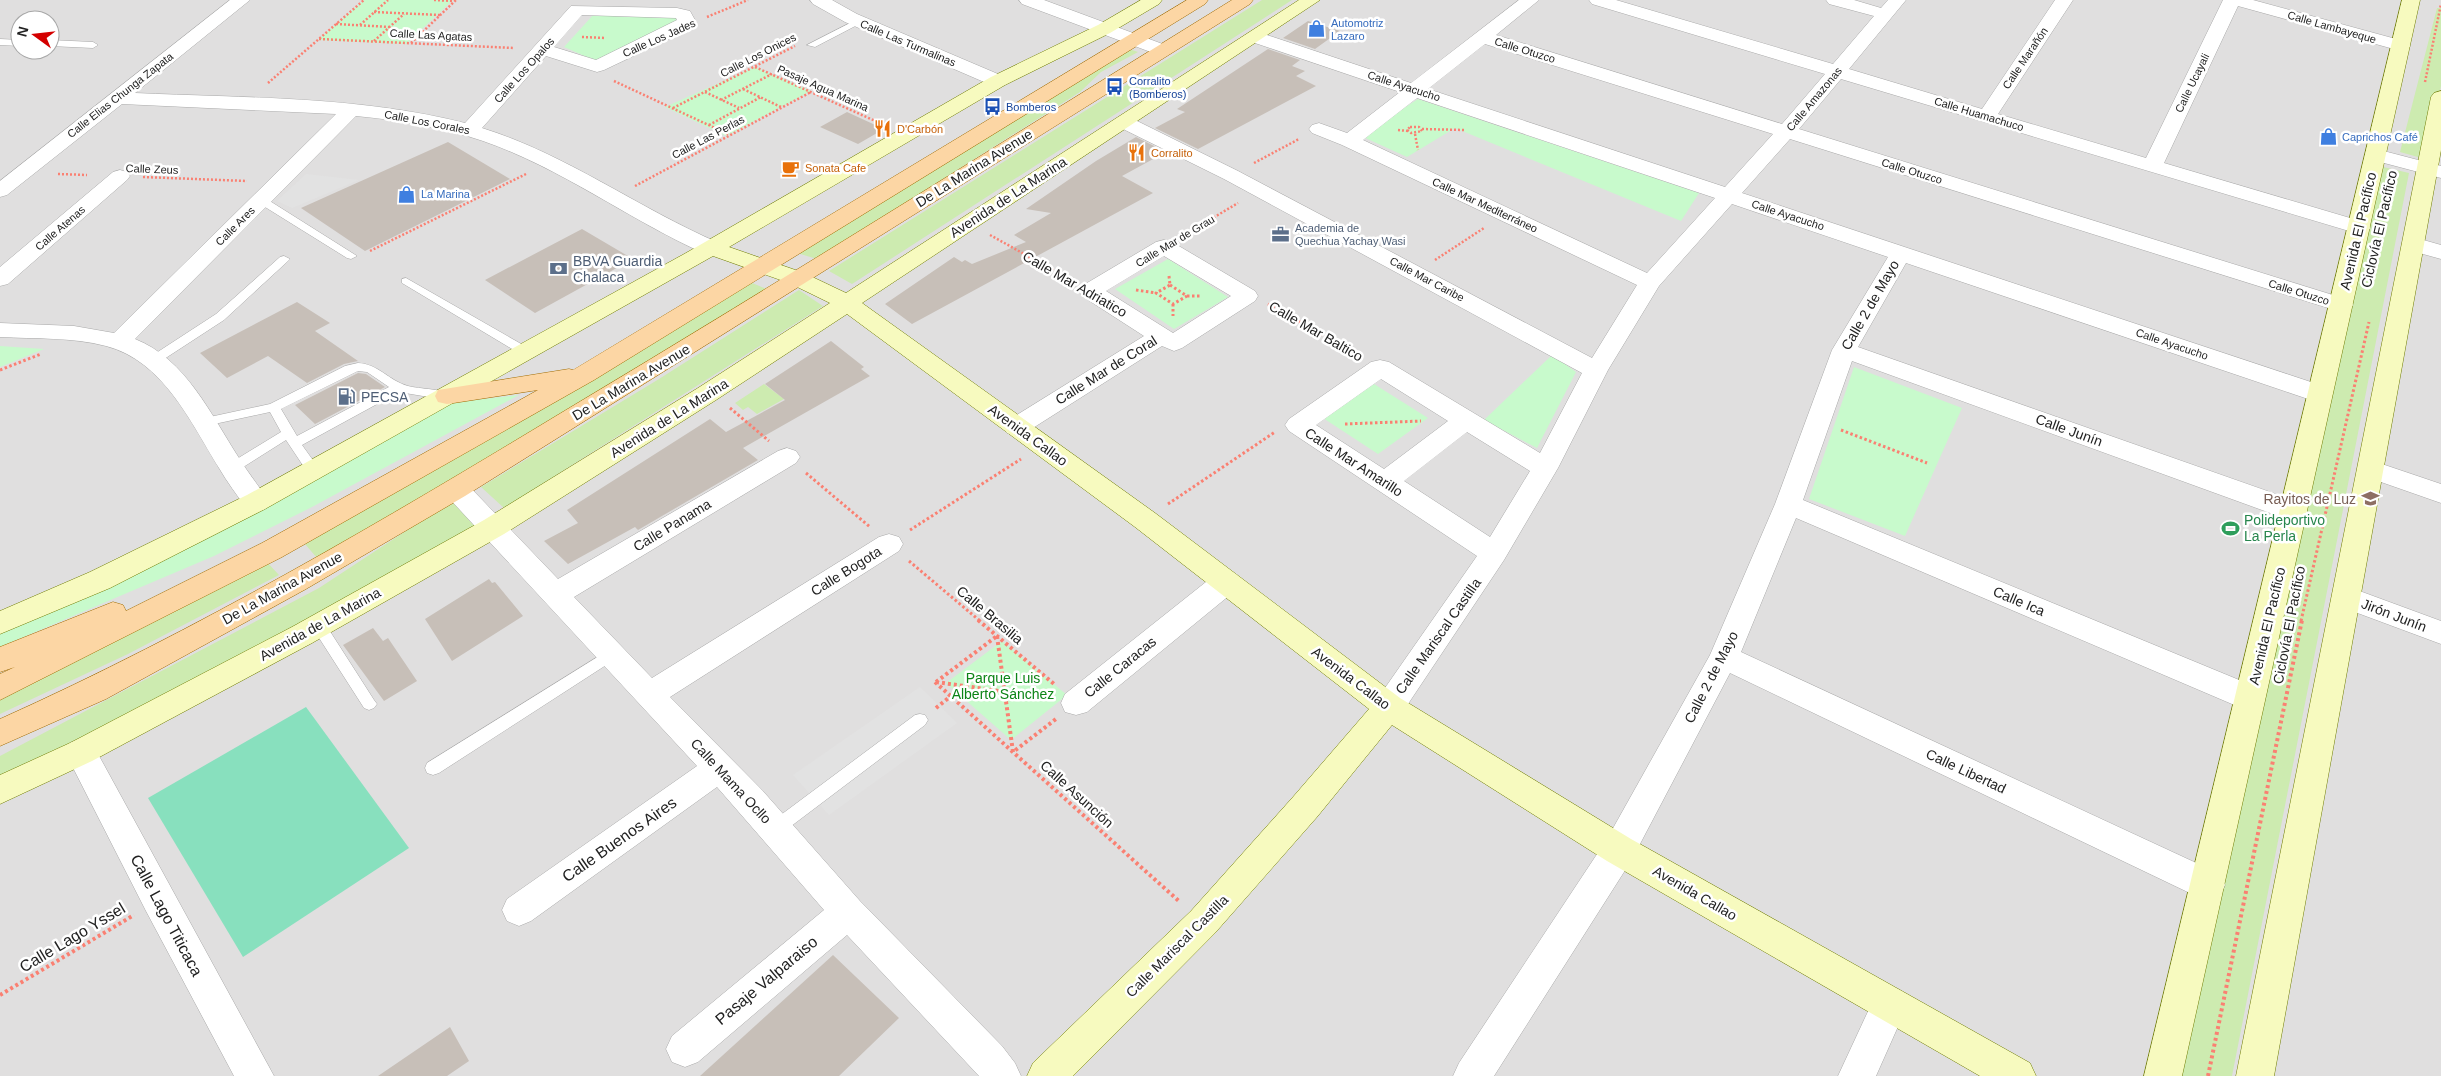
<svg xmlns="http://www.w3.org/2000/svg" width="2441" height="1076" font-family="Arial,sans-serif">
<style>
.residential{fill:#e0dfdf;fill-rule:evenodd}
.grass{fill:#cdebb0}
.park{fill:#c8facc}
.pitch{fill:#88e0be}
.parking{fill:#e2e2e2}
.building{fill:#c7bfb8}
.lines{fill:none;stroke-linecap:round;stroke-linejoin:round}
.lane-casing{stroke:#a9a9a9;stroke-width:1}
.street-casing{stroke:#a9a9a9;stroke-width:1}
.secondary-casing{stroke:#707d05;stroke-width:1}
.primary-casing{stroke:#a06b00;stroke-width:1}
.path-far2{stroke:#fa8072;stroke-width:2.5;stroke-dasharray:2 2;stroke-linecap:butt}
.path-far1{stroke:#fa8072;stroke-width:3;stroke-dasharray:2.5 2.5;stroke-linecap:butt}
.path{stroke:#fa8072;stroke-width:4;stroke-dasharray:3 3;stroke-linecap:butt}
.lane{fill:#fff;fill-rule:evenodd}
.street{fill:#fff;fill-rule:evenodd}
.secondary{fill:#f7fabf;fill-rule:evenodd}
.primary{fill:#fcd6a4;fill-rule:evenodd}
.labels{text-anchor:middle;stroke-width:5;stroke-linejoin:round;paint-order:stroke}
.far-shop-label{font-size:11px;fill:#366cbe;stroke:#fff;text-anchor:start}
.far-street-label{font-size:11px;fill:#222;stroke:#fff}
.far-transit-label{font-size:11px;fill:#164399;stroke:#fff;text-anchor:start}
.far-food-label{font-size:11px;fill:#c56008;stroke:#fff;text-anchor:start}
.far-service-label{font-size:11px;fill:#4e5e75;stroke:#fff;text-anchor:start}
.street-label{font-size:14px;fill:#222;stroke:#fff}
.service-label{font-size:14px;fill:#4e5e75;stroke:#fff;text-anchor:start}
.education-label{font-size:14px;fill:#785e54;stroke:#fff;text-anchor:end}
.leisure-label{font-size:14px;fill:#27864d;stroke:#fff;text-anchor:start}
.park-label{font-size:14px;fill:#0c8416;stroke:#fff}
.near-street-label{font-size:16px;fill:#222;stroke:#fff}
</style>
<rect width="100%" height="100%" fill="#f2efe9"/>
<path class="residential" d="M0,0H2441V1076H0ZM20,20H50V50H20Z"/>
<path class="grass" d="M1262,0H1292L852,284L829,271Z
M2437,8H2441V86L2425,159L2400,152Z
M1129,49L1138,52L1101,72L1080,92L817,259L797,253Z
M2379,166L2409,173L2232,1076H2172Z
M750,282L769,290L572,411L317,558L305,544Z
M799,290L823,306L504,508L481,487L659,379Z
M764,384L784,399L757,414L748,407L743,410L735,403Z
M453,500L477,526L311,622L0,780V756L319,588Z
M265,560L279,575L128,654L0,714V696Z"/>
<path class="park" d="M364,0H453L406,44L318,40Z
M594,14L675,17L679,23L596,61L564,47Z
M755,67L811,91L726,136L665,107Z
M1418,99L1699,193L1681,221L1455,128L1407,157L1361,136Z
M1168,259L1228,297L1174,329L1115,289Z
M0,346L44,349L0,367Z
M1552,355L1576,372L1537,448L1484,420Z
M1854,367L1962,408L1905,536L1809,499Z
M1374,384L1428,418L1378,454L1323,418Z
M519,395L312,507L214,556L0,647V623L447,403Z
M1002,641L1067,695L1011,740L946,683Z"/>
<path class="pitch" d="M306,707L409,848L243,957L148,798Z"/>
<path class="parking" d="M306,174L359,180L292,208L277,201Z
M920,687L957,723L829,815L793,775Z"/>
<path class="building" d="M1308,21L1340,31L1315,49L1283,38Z
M1268,49L1300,60L1292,66L1305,71L1296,76L1316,86L1198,149L1155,128L1185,112L1177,109Z
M847,112L884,129L858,144L820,127Z
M1136,137L1166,152L1122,176L1153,193L912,324L885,304L954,257L962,262L965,260L972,264L1026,242L1014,235L1051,213L1026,209L1096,161Z
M448,142L510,179L365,251L301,208Z
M582,229L633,259L535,313L485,280Z
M297,302L330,323L315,331L358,361L344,364L307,383L268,356L227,378L200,353Z
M831,341L864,367L861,369L870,376L743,448L758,460L638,530L635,527L568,564L544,541L578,523L567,510L710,419L726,432L785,400L765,384Z
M358,373L366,374L385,387L315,424L295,405Z
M489,579L492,583L495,582L523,616L452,661L425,619Z
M373,628L383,641L388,638L417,681L384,701L343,645Z
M833,955L899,1018L839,1076H700Z
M450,1027L469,1061L447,1076H378Z"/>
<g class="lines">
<defs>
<path id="lane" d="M856,20L863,22L815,47L807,45Z
M0,39L20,40V46L0,45Z
M50,40L93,42L98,45L93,48L50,46Z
M261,197L265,198L357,256L351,259L347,258L257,202L256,200Z
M284,256L290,259L288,261L224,320L158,363H150L148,360L150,357L216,314L280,257Z
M406,278L530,349L532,352L530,355H522L402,283V279Z
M358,363C379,364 389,381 408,386C418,389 447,389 453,396L447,400L399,392L302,445L320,470L313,475L308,473L286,440L237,471H227L225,468L227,465L281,432L270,412L205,426L199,422L205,418L270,404L345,366ZM358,371L367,372L389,387L297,436L281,409Z
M319,620L324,622L374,700L377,704L374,708L369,710L364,708L314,630L312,626L314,622Z
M612,648L617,650L619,654L617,658L439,773L433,775L427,773L425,768L427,763Z
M920,714L925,715L928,720L925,725L782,833L776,835L770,833L768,828L770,823L915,715Z"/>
<path id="street" d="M230,0H250L135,93C245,98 358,96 465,123L571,6L677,8L690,11L695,20L690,29L604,70L597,72L546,56L482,128C566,154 638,208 719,243L722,248L719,253L711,255L703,253C628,219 561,168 483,141C442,127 399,120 356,116L135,339C186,359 211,415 239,458C248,473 260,487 269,502L265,509L256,512L247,509C237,495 227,482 219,468C190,421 163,361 106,346C72,337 35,339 0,337V323L74,326L114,333L336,114L122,104L7,195L0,197V181ZM582,15L676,18L677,20L596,60L554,47Z
M810,0H832L857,14L1005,77L1007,81L1005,85H991L845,22L813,4Z
M1019,0H1044L1168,46L1171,50L1168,54H1156L1022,4Z
M1519,0H1539L1496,35L1782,124L1825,74L1592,4L1589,0H1616L1833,64L1874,16L1829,4L1826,0H1854L1881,8L1888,0H1906L1849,69L1982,109L2055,0H2073L1998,114L2146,158L2223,0H2253L2407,42L2410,46L2407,50L2401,51L2238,6L2164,163L2367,223L2370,228L2367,233L2359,234L1841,79L1799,129L2349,300L2353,305L2349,310L2341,312L1790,139L1742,193L2329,388L2332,394L2329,400L2320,402L2311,400L1906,263L1858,347L2304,504L2307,511L2304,518L2294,521L2284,518L1852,361L1803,500L2261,689L2265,698L2261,707L2250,710L2239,707L1796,518L1741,652L2220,874L2225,885L2220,896L2208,900L2196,896L1730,673L1631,861L1494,1076H1453L1459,1063L1607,839L1710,655L1775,504L1832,350L1888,257L1732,204L1659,286L1608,370L1558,468L1504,560L1400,716L1389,720L1378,716L1374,707L1378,698L1477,556L1289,431L1285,425L1289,419L1371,362L1380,360L1389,362L1540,453L1582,373L1224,179L1117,126L1114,122L1117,118L1124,116L1131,118L1238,171L1592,358L1637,285L1342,145L1312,133L1309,129L1312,125L1319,123L1347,133L1400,92L1249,41L1246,37L1249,33H1261L1411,83ZM1485,44L1773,134L1725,187L1428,89ZM1417,98L1715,198L1647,273L1363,140ZM1381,379L1448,421L1384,469L1316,425ZM1467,432L1530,471L1490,537L1404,481Z
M2376,149L2441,166V178L2369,159L2366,155L2369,151Z
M120,170L127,172L130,176L127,180L8,284L0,286V267L113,172Z
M2413,237L2441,245V259L2405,249L2402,244L2405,239Z
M1164,240L1172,242L1255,291L1258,296L1255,301L1182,348L1174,351L1162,346L1025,433L1016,436L1007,433L1003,427L1007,421L1144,336L1082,296L1079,291L1082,286L1156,242ZM1164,256L1231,296L1173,333L1106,291Z
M787,448L796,451L800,457L796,463L574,597L652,678L879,537L889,534L899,537L903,544L899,551L670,697L762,790L860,901L1002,1046L1015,1063L1021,1076H979L847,935L698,1062L685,1067L672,1062L666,1049L672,1036L824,910L717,787L531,921L519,926L507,921L502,910L507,899L697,766L447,496L443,489L447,482L456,480L465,482L558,579L778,451Z
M2370,460L2441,484V503L2361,475L2357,469L2361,463Z
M1226,571L1236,574L1240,582L1236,590L1087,712L1076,715L1065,712L1061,703L1065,694L1216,574Z
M2346,586L2441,621V644L2336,605L2332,597L2336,589Z
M81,739L92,743L274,1076H234L146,911L65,752L70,743Z
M1890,986L1903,992L1908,1004L1876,1076H1838L1877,992Z"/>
<path id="secondary" d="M1141,0H1162L1159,4L1110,33L1005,85L729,247L804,273L846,293L1299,0H1320L862,303L1155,513L1400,698L1631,839L2030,1063L2036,1076H1980L1607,861L1392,725L1317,817L1215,933L1073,1076H1027L1033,1063L1191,911L1293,797L1369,709L1135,527L847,314L716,400L504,534L312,643L92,761L0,804V775L70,743L292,627L484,520L698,388L830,303L789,283L713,256L265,509L110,588L0,634V611L90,572L247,495L686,253L991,77L1098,25Z
M2402,0H2420L2182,1076H2144Z
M2441,91V150L2274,1076H2236L2431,97L2434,93Z"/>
<path id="primary" d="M1187,0H1208L1205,4L594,380L282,557L0,700V674L15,667L0,672V647L113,602L123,605L126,611L262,543L538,390L447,404L438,402L435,396L438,390L569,369L573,370Z
M1232,0H1253L1250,4L465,496L306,589L106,699L0,746V719C196,631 383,521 566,410C790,276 1010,137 1232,0Z"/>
</defs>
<use href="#lane" class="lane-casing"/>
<use href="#street" class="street-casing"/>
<use href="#secondary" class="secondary-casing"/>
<use href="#primary" class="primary-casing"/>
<path class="path-far2" d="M434,0L454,1
M374,12L440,15
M707,17L748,0
M336,24L390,27
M360,25L388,0
M582,37L606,38
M319,39L514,48
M374,41L404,14
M411,43L456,0
M755,67L882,124
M614,81L730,135
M2425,82L2441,4
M268,83L364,0
M743,89L781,107
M705,92L739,108
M721,100L772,74
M673,108L795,46
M709,125L761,97
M1410,127H1419L1422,131L1411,133L1407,130Z
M1422,129L1464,130
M1398,130L1408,131
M1415,134L1418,150
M1254,163L1299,139
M58,174L87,175
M143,177L247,181
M635,186L811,92
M1186,234L1238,203
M990,235L1053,270
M370,251L526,174
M1435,260L1484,228"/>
<path class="path-far1" d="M1051,269L1070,280
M1169,276L1170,285
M1170,285L1187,296L1173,304L1156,293Z
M1136,290L1156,293
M1187,296H1201
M1173,304V316
M1268,304L1356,354
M0,370L41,354
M730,408L769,441
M1345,424L1421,421
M1841,430L1927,463
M806,473L870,527
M1168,504L1275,432
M910,530L1021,459
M909,561L980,621
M2301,621L2369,322"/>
<path class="path" d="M978,620L1054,684
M997,636L1013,752L1056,719
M935,682L1180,902
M936,682L1048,698
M936,682L997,636
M936,708L951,696
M0,995L134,915
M2208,1076L2302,620"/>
<use href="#lane" class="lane"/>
<use href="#street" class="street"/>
<use href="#secondary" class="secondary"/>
<use href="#primary" class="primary"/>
</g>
<defs>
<symbol id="shop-bare" viewBox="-9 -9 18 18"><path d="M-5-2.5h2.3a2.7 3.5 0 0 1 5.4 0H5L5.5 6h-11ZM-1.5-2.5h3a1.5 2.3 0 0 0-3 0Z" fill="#3f7fe0" stroke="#fff" stroke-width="2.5" paint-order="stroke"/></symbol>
<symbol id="bus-bare" viewBox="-9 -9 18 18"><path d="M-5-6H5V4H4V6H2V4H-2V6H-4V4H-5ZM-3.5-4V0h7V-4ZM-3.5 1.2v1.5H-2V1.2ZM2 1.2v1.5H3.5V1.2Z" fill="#1a4fb4" stroke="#fff" stroke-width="2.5" paint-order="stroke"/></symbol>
<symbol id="restaurant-bare" viewBox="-9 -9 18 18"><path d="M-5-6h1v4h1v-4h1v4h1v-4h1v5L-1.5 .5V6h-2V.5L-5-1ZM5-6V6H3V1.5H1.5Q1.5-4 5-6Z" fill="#e8710a" stroke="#fff" stroke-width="2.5" paint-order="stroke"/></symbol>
<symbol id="cafe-bare" viewBox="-9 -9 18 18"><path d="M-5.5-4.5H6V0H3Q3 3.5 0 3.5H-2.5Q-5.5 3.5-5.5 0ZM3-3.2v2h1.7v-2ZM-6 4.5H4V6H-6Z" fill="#e8710a" stroke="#fff" stroke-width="2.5" paint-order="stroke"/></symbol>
<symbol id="office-bare" viewBox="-9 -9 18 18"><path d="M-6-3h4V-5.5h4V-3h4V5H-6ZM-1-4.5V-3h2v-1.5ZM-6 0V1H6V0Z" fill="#5c6f8a" stroke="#fff" stroke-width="2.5" paint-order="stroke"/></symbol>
<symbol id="bank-bare" viewBox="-9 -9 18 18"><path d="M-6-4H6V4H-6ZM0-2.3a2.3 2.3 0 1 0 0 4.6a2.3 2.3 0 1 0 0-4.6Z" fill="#5c6f8a" stroke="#fff" stroke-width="2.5" paint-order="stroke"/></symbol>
<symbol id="fuel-bare" viewBox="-9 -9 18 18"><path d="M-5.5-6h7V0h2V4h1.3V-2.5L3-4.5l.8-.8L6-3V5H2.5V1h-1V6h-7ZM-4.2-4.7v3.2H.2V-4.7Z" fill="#5c6f8a" stroke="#fff" stroke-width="2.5" paint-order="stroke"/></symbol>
<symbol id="school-bare" viewBox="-9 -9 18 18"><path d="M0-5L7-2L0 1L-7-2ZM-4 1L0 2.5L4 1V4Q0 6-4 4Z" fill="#8d6e63" stroke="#fff" stroke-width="2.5" paint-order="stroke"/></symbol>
<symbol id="stadium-bare" viewBox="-9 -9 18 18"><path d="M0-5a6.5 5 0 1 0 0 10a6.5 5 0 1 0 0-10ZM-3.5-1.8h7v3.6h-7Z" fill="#2e9e5b" stroke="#fff" stroke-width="2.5" paint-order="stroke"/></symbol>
</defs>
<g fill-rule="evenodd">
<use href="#shop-bare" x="1304" y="16" width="25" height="25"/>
<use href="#bus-bare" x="1102" y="74" width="25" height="25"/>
<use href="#bus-bare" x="980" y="94" width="25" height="25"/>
<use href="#restaurant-bare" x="870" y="116" width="25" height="25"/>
<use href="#shop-bare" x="2316" y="124" width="25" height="25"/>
<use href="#restaurant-bare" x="1124" y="140" width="25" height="25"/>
<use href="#cafe-bare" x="778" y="156" width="25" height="25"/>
<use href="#shop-bare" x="394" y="182" width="25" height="25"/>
<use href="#office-bare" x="1268" y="222" width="25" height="25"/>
<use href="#bank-bare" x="546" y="256" width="25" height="25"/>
<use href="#fuel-bare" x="334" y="384" width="25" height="25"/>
<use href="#school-bare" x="2358" y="486" width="25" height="25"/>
<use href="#stadium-bare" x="2218" y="516" width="25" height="25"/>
</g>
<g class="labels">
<g class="far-shop-label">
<text x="1331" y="27">Automotriz<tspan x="1331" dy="13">Lazaro</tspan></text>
<text x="2342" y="141">Caprichos Café</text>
<text x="421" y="198">La Marina</text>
</g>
<g class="far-street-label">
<text transform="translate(2332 27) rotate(16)" y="4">Calle Lambayeque</text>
<text transform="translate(431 35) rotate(3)" y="4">Calle Las Agatas</text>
<text transform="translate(659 38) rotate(-24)" y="4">Calle Los Jades</text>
<text transform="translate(908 43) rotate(23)" y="4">Calle Las Turmalinas</text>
<text transform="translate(1525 50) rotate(17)" y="4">Calle Otuzco</text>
<text transform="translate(758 55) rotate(-27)" y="4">Calle Los Onices</text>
<text transform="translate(2025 58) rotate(-56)" y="4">Calle Marañón</text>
<text transform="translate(524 70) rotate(-48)" y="4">Calle Los Opalos</text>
<text transform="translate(2192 83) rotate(-64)" y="4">Calle Ucayali</text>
<text transform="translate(1404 86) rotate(18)" y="4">Calle Ayacucho</text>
<text transform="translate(823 88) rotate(24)" y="4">Pasaje Agua Marina</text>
<text transform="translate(120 95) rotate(-38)" y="4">Calle Elias Chunga Zapata</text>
<text transform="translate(1814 99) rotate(-50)" y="4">Calle Amazonas</text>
<text transform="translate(1979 114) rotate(17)" y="4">Calle Huamachuco</text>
<text transform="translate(427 122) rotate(11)" y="4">Calle Los Corales</text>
<text transform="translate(708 137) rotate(-28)" y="4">Calle Las Perlas</text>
<text transform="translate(152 169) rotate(2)" y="4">Calle Zeus</text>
<text transform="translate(1912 171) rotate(17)" y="4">Calle Otuzco</text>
<text transform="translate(1485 205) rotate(25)" y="4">Calle Mar Mediterráneo</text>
<text transform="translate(1788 215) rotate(18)" y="4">Calle Ayacucho</text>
<text transform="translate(235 226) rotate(-45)" y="4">Calle Ares</text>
<text transform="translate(60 228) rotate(-41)" y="4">Calle Atenas</text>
<text transform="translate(1175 241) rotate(-31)" y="4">Calle Mar de Grau</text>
<text transform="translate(1427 279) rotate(28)" y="4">Calle Mar Caribe</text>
<text transform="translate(2299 292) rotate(17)" y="4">Calle Otuzco</text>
<text transform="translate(2172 344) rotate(19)" y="4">Calle Ayacucho</text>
</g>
<g class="far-transit-label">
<text x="1129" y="85">Corralito<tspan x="1129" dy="13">(Bomberos)</tspan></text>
<text x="1006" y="111">Bomberos</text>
</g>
<g class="far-food-label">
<text x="897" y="133">D'Carbón</text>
<text x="1151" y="157">Corralito</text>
<text x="805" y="172">Sonata Cafe</text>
</g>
<g class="far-service-label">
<text x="1295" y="232">Academia de<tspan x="1295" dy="13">Quechua Yachay Wasi</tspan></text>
</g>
<g class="street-label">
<text transform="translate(974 168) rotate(-32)" y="5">De La Marina Avenue</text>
<text transform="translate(1008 197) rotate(-33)" y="5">Avenida de La Marina</text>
<text transform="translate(2379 229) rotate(-77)" y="5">Ciclovía El Pacífico</text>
<text transform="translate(2358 231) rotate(-77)" y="5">Avenida El Pacífico</text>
<text transform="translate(1075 284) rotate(30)" y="5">Calle Mar Adriatico</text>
<text transform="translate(1870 305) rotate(-60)" y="5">Calle 2 de Mayo</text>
<text transform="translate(1316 331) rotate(30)" y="5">Calle Mar Baltico</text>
<text transform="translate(1106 370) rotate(-32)" y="5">Calle Mar de Coral</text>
<text transform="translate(631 382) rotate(-31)" y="5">De La Marina Avenue</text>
<text transform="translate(669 418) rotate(-32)" y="5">Avenida de La Marina</text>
<text transform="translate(2069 430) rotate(20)" y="5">Calle Junín</text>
<text transform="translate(1028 435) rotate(36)" y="5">Avenida Callao</text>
<text transform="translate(1354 462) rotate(33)" y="5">Calle Mar Amarillo</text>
<text transform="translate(672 525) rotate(-31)" y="5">Calle Panama</text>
<text transform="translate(846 571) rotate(-32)" y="5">Calle Bogota</text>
<text transform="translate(282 588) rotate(-29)" y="5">De La Marina Avenue</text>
<text transform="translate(2019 601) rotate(23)" y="5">Calle Ica</text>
<text transform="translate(990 615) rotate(40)" y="5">Calle Brasilia</text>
<text transform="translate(2394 615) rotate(21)" y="5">Jirón Junín</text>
<text transform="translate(320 624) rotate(-29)" y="5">Avenida de La Marina</text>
<text transform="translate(2289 625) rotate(-79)" y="5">Ciclovía El Pacífico</text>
<text transform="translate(2267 626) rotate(-77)" y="5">Avenida El Pacífico</text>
<text transform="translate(1438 636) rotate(-55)" y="5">Calle Mariscal Castilla</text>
<text transform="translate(1120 667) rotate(-39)" y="5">Calle Caracas</text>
<text transform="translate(1711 677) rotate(-63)" y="5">Calle 2 de Mayo</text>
<text transform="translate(1351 678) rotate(37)" y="5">Avenida Callao</text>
<text transform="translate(1966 771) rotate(25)" y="5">Calle Libertad</text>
<text transform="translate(731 781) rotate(47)" y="5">Calle Mama Ocllo</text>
<text transform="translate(1077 794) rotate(42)" y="5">Calle Asunción</text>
<text transform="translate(1695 893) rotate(30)" y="5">Avenida Callao</text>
<text transform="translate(1177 946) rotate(-45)" y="5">Calle Mariscal Castilla</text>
</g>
<g class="service-label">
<text x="573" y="266">BBVA Guardia<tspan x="573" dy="16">Chalaca</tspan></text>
<text x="361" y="402">PECSA</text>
</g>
<g class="education-label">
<text x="2356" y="504">Rayitos de Luz</text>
</g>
<g class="leisure-label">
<text x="2244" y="525">Polideportivo<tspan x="2244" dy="16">La Perla</tspan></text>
</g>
<g class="park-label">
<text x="1003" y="683">Parque Luis<tspan x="1003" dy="16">Alberto Sánchez</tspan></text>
</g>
<g class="near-street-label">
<text transform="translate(619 839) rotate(-35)" y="6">Calle Buenos Aires</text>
<text transform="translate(167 915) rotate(62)" y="6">Calle Lago Titicaca</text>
<text transform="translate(72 937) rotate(-31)" y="6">Calle Lago Yssel</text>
<text transform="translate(766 980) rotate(-40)" y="6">Pasaje Valparaiso</text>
</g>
</g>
<g transform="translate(35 35) rotate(285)"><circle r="24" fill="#ffffff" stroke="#a7a7a7"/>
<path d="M0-4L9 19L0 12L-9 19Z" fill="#d40000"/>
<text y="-8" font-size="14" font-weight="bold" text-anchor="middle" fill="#222222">N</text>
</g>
</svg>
